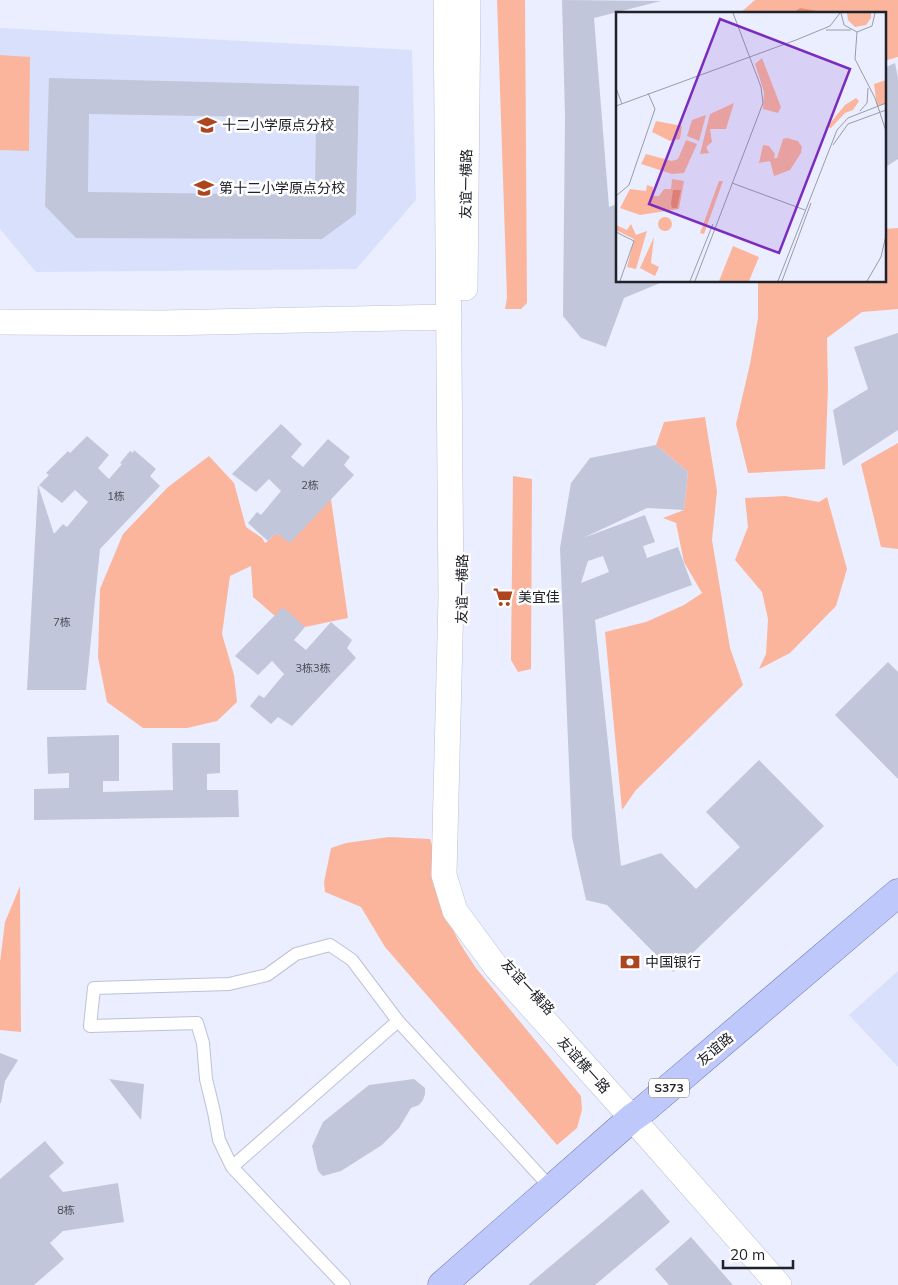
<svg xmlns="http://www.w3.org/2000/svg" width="898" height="1285" font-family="Mulish,'Noto Sans SC',sans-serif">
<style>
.built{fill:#d9e0fc}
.green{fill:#fcb59d}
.water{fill:#ee8e6b}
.building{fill:#c1c6da;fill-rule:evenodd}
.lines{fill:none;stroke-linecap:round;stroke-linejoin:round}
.lane-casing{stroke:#bcc1d6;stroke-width:14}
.street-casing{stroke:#bcc1d6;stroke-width:26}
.primary-casing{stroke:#6b76ae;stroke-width:29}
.lane{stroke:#fff;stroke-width:12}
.street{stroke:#fff;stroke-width:25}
.primary{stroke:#bfc8fa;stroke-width:28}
.labels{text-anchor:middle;stroke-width:5;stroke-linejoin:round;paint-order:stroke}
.number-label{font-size:11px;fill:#484b55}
.shield{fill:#fff;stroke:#636469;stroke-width:1}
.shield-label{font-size:12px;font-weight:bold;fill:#202229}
.poi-label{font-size:14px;fill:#202229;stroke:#fff;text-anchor:start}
.street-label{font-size:14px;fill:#202229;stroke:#fff}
.inset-road{fill:none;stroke:#999ca9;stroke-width:1}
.view{fill:#7b2cbf;fill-opacity:0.15;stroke:#7b2cbf;stroke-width:2.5}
.inset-edge{fill:none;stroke:#202229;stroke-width:2.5}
</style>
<rect width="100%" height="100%" fill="#eaeeff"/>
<path class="built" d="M0,28L412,50L416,200L356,269L36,272L0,229Z
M898,971V1067L849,1015Z"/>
<path class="green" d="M497,0H525L527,303L521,309H505L507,298Z
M755,0H898V57L884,61V14H739Z
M0,55L30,57L29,151L0,150Z
M898,228V309L862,312L827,338L828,387L825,469L748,473L736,424L750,364L758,318V281H884V229Z
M705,417L717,491L712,540L730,648L743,685L636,790L622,810L605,632L646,622L684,605L702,593L684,562L676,523L663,518L684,510L688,472L656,445L664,422Z
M898,443V549L881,547L861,464Z
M209,456L234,483L246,527L262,538L265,543L268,541L276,533L290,542L331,499L348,618L305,627L275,616L253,597L251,566L230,576L222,634L234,675L237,702L217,721L187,728H143L107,702L98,657L100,589L123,534L168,487Z
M513,476L532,479L531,669L518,672L511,660Z
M785,496L819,502L827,497L847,569L836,606L790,653L759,669L766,654L768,619L762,592L735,560L748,527L745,498Z
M389,837L430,839C439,865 441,893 449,920C455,937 466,953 476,968L581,1096L582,1110L577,1128L557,1145L385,947L361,907L325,892L324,882L331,848L346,843Z
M20,886L21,1032L0,1030V962L5,922Z"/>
<path class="water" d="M800,8L823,12L824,14H791Z"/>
<path class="building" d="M562,0L661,1L594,18L609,207L617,204V281H665L624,298L606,347L581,338L563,316L565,117Z
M895,63L898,78V159L884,168V68Z
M49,78L359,86L356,214L322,239L76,238L45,206ZM89,114L316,118L315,195L88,192Z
M898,333V430L843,466L833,410L868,389L854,347Z
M281,424L302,444L291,457L303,467L328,439L350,457L344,465L354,475L290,543L276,533L268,541L248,523L257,512L261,515L281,491L269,479L256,492L232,474Z
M87,436L109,455L98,468L109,479L122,464L120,463L130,451L133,453L134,450L156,469L150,476L160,486L100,549L86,690H27L38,485L54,534L63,524L67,527L88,502L75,490L62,503L39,485L49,475L46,473L68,451L70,453Z
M656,445L688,472L684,510L647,508L583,538L645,515L655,542L643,546L647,558L678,547L692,585L595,620L621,866L661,853L696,889L740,847L706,812L759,760L824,826L673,972L607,905L586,900L572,837L560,548L571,483L590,458ZM603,556L609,572L581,583L588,561Z
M283,607L305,627L294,640L306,650L331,622L352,640L347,648L356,658L292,726L278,717L271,724L250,706L259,695L264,698L284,674L272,661L258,675L235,656Z
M888,662L898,672V779L835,715Z
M119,735V781H103V792L173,790L172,743H220V773L207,774V790H238L239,817L34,820V789L69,788V773L48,774L47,737Z
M0,1053L18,1060L5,1081L1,1103H0Z
M109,1079L144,1084L141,1120Z
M414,1079L425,1088V1094L423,1100L419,1105L411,1108L399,1128L382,1145L341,1171L323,1176L318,1171L312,1146L323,1122L369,1085Z
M45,1141L64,1163L49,1176L63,1192L118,1183L124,1222L63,1231L50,1243L64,1259L34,1285H0V1179Z
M642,1189L670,1222L595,1285H528Z
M691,1237L733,1285H669L655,1269Z"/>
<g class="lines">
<defs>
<path id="lane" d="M232,1167L219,1140L214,1112L206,1079L203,1043L197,1023L90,1026L94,988L229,984L267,975L296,954L330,945L352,960L398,1021
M344,1285L232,1167L398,1021L551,1188"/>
<path id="street" d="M446,0L451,598L444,875L455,911L497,968L632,1118L779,1285
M465,288L468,0
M0,322L162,323L449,317"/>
<path id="primary" d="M442,1285L632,1118L642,1111L898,893"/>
</defs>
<use href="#lane" class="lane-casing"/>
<use href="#street" class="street-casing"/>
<use href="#primary" class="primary-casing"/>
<use href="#lane" class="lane"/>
<use href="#street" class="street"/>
<use href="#primary" class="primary"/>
</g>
<defs>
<symbol id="school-bare" viewBox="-9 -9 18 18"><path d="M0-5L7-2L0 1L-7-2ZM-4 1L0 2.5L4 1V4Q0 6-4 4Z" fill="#ad461e" stroke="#fff" stroke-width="2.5" paint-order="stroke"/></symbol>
<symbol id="supermarket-bare" viewBox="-9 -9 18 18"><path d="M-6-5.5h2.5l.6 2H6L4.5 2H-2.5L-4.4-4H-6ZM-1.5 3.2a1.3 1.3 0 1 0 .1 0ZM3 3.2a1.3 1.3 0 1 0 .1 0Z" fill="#ad461e" stroke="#fff" stroke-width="2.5" paint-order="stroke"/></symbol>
<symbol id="bank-bare" viewBox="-9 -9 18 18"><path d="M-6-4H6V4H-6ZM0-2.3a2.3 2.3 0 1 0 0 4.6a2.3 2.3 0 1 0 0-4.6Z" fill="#ad461e" stroke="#fff" stroke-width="2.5" paint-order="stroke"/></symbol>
</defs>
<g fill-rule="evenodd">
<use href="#school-bare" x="193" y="111" width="28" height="28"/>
<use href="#school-bare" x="190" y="174" width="28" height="28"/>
<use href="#supermarket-bare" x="489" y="583" width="28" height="28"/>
<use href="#bank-bare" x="616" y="948" width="28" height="28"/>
</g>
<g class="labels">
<g class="number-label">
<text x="310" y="489">2栋</text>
<text x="116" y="500">1栋</text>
<text x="62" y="626">7栋</text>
<text x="313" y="672">3栋3栋</text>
<text x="66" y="1214">8栋</text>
</g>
<rect class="shield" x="649" y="1078.5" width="40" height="19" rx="4"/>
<g class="shield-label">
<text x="669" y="1092">S373</text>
</g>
<g class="poi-label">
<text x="222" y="130">十二小学原点分校</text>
<text x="219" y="193">第十二小学原点分校</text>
<text x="518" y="602">美宜佳</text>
<text x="645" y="967">中国银行</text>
</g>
<g class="street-label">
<text transform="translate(466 184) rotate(-89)" y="5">友谊一横路</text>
<text transform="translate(462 589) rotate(-89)" y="5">友谊一横路</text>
<text transform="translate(528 987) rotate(47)" y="5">友谊一横路</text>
<text transform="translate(715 1049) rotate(-40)" y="5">友谊路</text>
<text transform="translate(584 1065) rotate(48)" y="5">友谊横一路</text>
</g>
</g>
<g transform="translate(616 12)">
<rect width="270" height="270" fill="#eaeeff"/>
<path d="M231,1H255V6L250,13L239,15L232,8ZM146,46L165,95L162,101L147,97L148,80L139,52ZM270,68V92L261,94L258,72ZM240,86L243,89L237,98L229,101L215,116L211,115L229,93ZM118,91L110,117H94L96,130L90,135L93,141L84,142L94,102ZM90,103L83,129L71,124L76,108ZM40,109L66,114L64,127L54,129L36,120ZM171,126L182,129L186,135L185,141L174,158L158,164L154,149L143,151L147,133L153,134L159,142L158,146H161L167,127ZM70,128L81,132L68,161L56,162L25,152L30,142L56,149L62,147ZM56,167L68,169L63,197L24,203L4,196L14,177L30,179L31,173L37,175V184H43L48,177H55ZM103,169H107L88,222L84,221ZM42 212a7 7 0 1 1 14 0a7 7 0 1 1-14 0ZM15,212L20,223L31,219L20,257L11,255L18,227L0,218V213L11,218ZM38,225L35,251L43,255L39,264L24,256ZM117,234L143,245L133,269H103Z" fill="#fcb59d"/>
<path d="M57,178H65L61,196H56L55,192Z" fill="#ee8e6b"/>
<path class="inset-road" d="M225,1L228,13L241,20L256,14L259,1M210,18H235M241,20L239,47L259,86L270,119M0,76L6,92M0,94L180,28L214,14L224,1M244,99L251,91L252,76M217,133L232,112L270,98M116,171L189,198M0,184L13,173L39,97L32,81M0,220L18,229L4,269M74,269L97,212M79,269L147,91L145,75L117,1M162,269L221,118L232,106L270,91M166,269L195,191M251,269L265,245L270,223"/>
<path class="view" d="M104,7L234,57L163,241L33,192Z"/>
<rect width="270" height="270" class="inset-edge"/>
</g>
<path d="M723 1260v8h70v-8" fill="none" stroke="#202229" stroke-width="2.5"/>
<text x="730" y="1260" font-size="15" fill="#202229" stroke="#ffffff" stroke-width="4" paint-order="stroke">20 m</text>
</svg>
